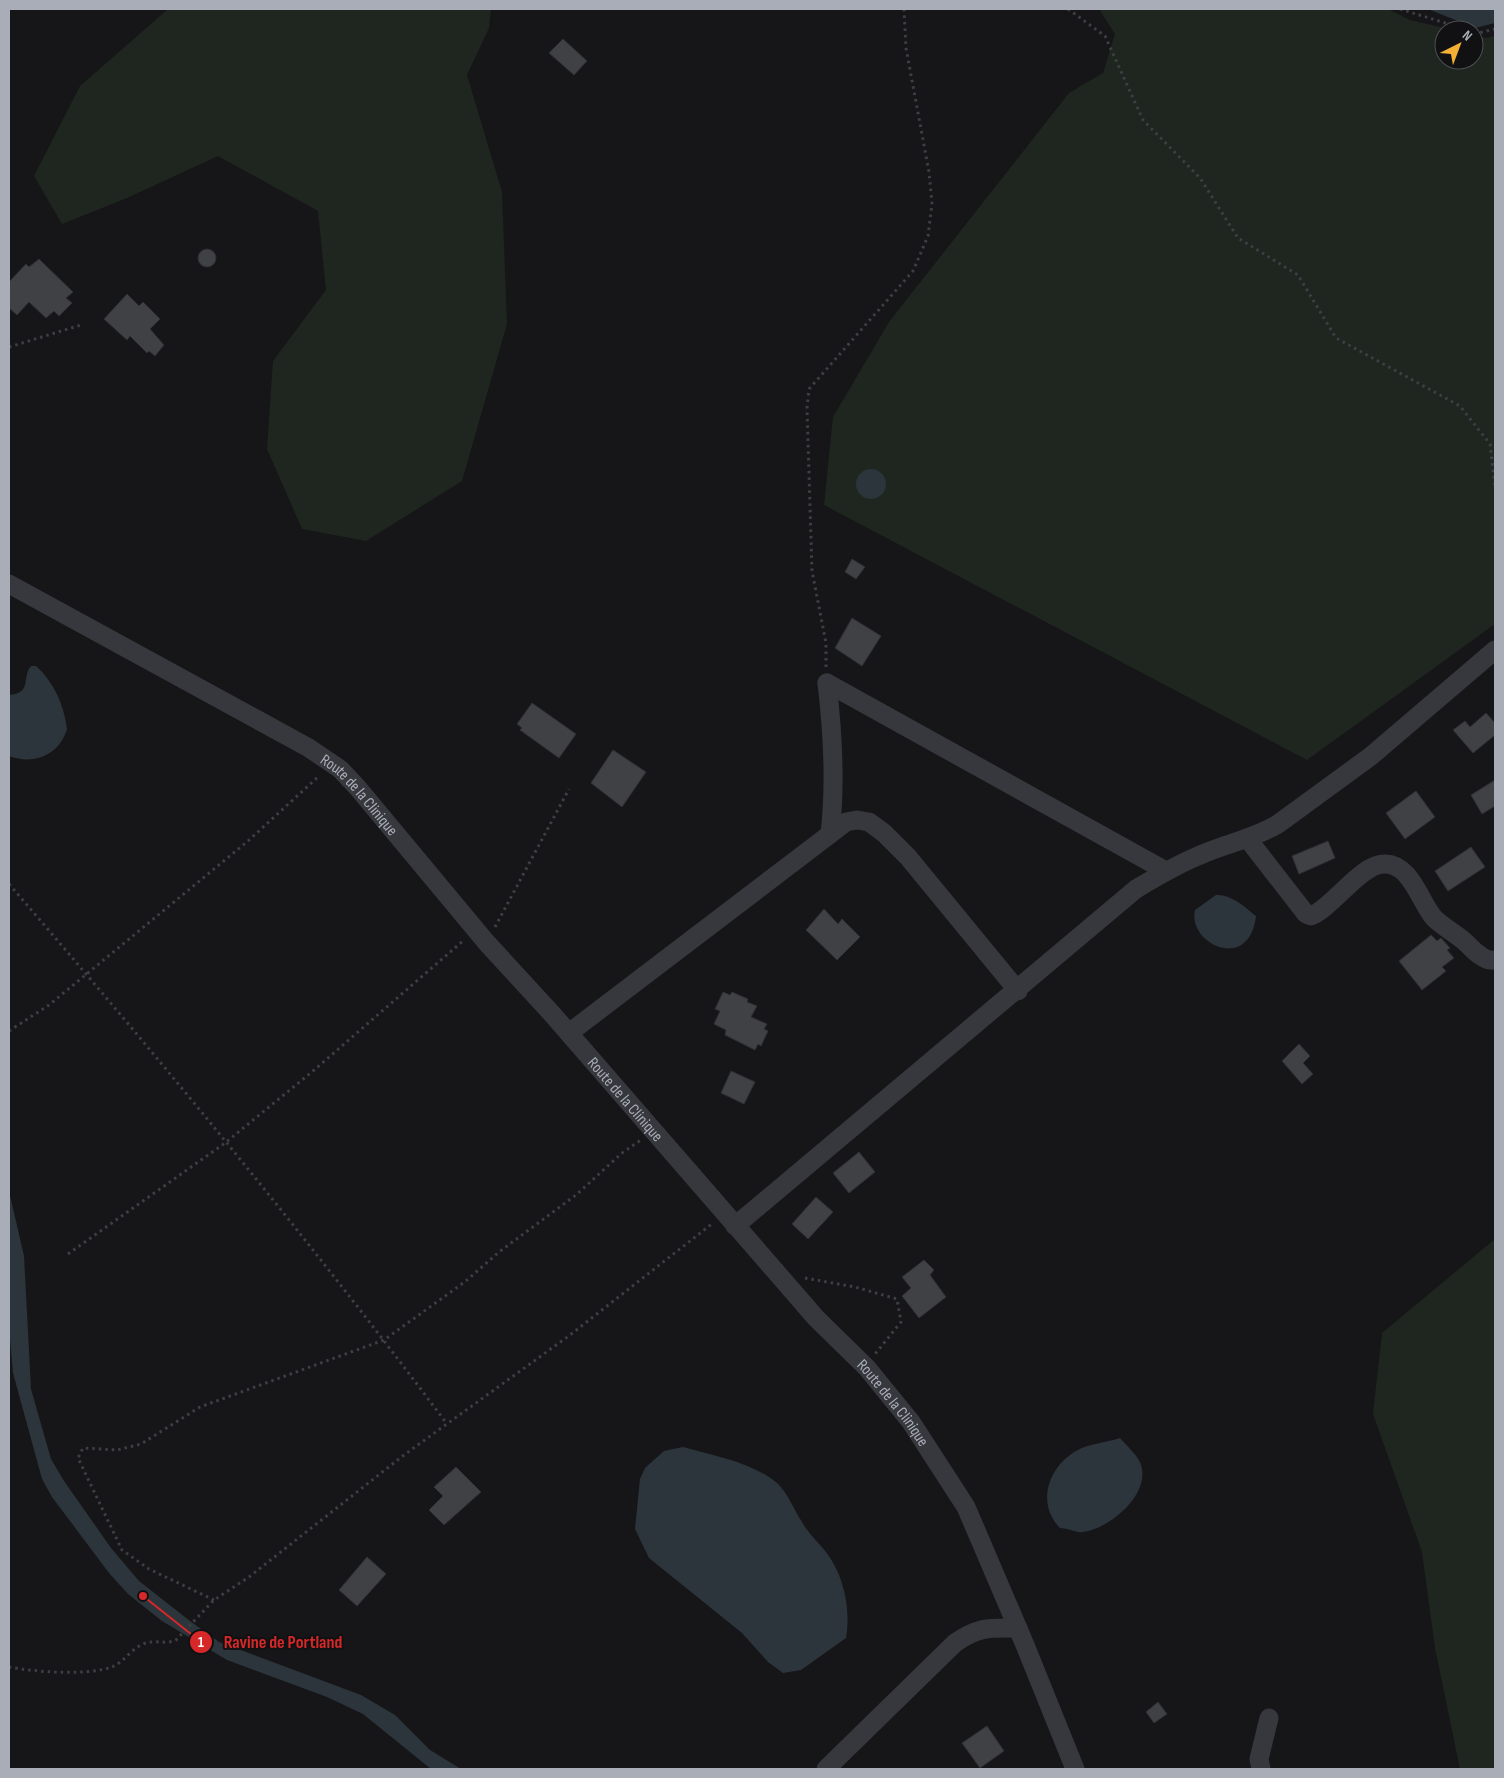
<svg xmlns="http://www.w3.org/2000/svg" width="1504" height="1778" font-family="'Sofia Sans Condensed',sans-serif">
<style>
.green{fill:#1e261f}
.water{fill:#2c353c}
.building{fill:#404145;stroke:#303034}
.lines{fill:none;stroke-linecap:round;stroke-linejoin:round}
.path{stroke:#3d3f44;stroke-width:3;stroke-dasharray:2.5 4;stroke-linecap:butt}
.minor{stroke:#37383d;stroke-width:19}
.labels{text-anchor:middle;stroke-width:4;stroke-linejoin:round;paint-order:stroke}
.street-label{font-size:16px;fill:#a8adb8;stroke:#111113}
.leader{fill:none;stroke:#d62828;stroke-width:2}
.callout-dot{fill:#d62828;stroke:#111113;stroke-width:2}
.mark-label{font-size:15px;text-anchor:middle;font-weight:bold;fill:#fff}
.callout-label{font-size:18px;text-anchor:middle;font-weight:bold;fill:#d62828;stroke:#111113;stroke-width:4;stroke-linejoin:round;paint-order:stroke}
</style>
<rect width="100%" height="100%" fill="#161618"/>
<path class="green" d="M168,9H491L489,28L467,75L502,192L507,324L462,481L366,541L302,529L267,449L273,361L326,290L318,211L218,156L127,198L62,224L34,176L80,86Z
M1099,9H1388L1410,20L1453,30H1444V60H1474V35L1486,38L1495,36V624L1307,760L824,505L833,417L889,322L1069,93L1103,73L1115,34Z
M1495,1239V1769H1460L1435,1648L1422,1552L1373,1414L1382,1333Z"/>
<path class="water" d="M1428,9H1495V23L1475,28Z
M856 484a15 15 0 1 1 30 0a15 15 0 1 1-30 0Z
M31,666H36C54,682 64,705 67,729C59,756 33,765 9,756V695C33,693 21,678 31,666Z
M1216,895C1231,894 1245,907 1256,916C1249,974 1187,943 1195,910Z
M9,1191L24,1256L31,1389L51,1459L64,1481L111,1548L139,1581L190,1621L219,1642L361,1695L395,1715L430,1750L461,1769H431L363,1714L327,1697L227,1660L162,1621L128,1594L109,1573L52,1497L42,1479L13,1373L9,1328Z
M1120,1438C1126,1445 1136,1454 1140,1462C1153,1493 1111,1528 1083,1532C1076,1533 1068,1528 1060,1528C1036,1504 1048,1467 1076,1451C1090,1443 1105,1443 1120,1438Z
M683,1447C712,1455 744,1461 769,1477C787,1488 791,1505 802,1522C808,1533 818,1542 826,1552C844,1575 851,1610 846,1638L801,1670L783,1673L768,1662L742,1633L649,1558L635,1529L640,1479L645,1468L664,1451Z"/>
<path class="building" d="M563,39L587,61L574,75L549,53Z
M198 258a9 9 0 1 1 18 0a9 9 0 1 1-18 0Z
M39,259L73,292L66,298L72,303L59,316L54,311L46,318L29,302L17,315L9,308V282L26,264L29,267Z
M127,294L139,306L143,302L160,319L150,329L164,345L155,356L149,351L147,353L130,336L127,340L104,319Z
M852,559L865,567L856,579L845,572Z
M852,618L881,636L862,666L835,648Z
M532,703L576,734L559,758L520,730L522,728L517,724Z
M1486,713L1495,723V735L1473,753L1453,730L1465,721L1470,727Z
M613,750L646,772L622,807L591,783Z
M1495,780V806L1482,814L1471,795Z
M1416,791L1435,817L1405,839L1386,813Z
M1328,841L1335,858L1299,874L1292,856Z
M1471,847L1485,867L1448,891L1435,871Z
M824,909L838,924L842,919L860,937L837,960L806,930Z
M1431,935L1437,941L1441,938L1450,948L1447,950L1454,958L1442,967L1446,971L1422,990L1399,961Z
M723,992L730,995L732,992L748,999L747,1002L757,1006L751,1017L767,1024L764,1029L768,1031L761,1046L758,1044L755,1050L725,1035L726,1030L714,1024L720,1011L715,1009Z
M1299,1044L1310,1056L1303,1063L1313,1074L1302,1084L1282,1061Z
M731,1071L755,1082L744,1104L721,1093Z
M859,1152L875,1172L849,1193L833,1173Z
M816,1197L833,1212L808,1239L792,1224Z
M924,1260L934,1270L930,1275L946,1297L919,1318L902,1296L911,1288L902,1277Z
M456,1467L481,1492L444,1525L429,1510L443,1496L434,1487Z
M367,1557L386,1574L357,1606L339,1590Z
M1158,1702L1167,1714L1154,1723L1146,1712Z
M987,1726L1004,1751L980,1768L962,1743Z"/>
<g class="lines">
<path class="path" d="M1068,9L1105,36L1143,120L1200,178L1238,238L1298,275L1336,338L1460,406L1490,444L1495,486
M1400,9L1468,30
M1474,32L1478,33L1495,29
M9,347L81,325
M826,667V643L812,571L807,408L809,389L913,271L928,236L932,204L929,172L906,48L904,9
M9,884C160,1059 308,1238 447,1424
M495,927L569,789
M9,1031L49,1005L248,841L319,776
M68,1254L225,1143L313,1071L464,940
M805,1278L855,1287L897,1299L901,1322L875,1354
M214,1600L149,1569L122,1550L78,1458L83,1448L117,1450L141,1444L200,1407L384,1340L466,1281L499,1252L576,1195L622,1153L641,1140
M9,1667C35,1672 86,1676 112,1667C124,1662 131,1649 143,1644C154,1639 165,1645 176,1640L214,1600L249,1577L404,1455L570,1335L713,1223"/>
<g class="minor">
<path id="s1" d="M9,584L309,748L340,769L357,787L486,942L553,1015L816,1318L867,1368L911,1422L966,1507L1025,1645L1075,1769"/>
<path d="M827,683L1166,871"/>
<path d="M827,683C833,734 836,783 830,834"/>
<path d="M1247,838L1306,914L1311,916C1333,907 1361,864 1384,864C1411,863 1420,902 1434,918C1443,927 1455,933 1464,941C1470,946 1474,952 1481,956C1485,959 1490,961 1495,960"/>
<path d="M569,1033L846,822L857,820L869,822L884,833L908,857L1018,991"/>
<path d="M735,1226L1136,889C1156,877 1176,865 1198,856C1224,844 1253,839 1278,824L1371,756L1495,650"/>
<path d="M826,1769L955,1643C979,1626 990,1628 1018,1628"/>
<path d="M1261,1769L1259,1759L1269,1718"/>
</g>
</g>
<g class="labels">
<g class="street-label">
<text dy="6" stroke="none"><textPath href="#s1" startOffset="411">Route de la Clinique</textPath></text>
<text dy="6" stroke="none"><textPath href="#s1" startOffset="816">Route de la Clinique</textPath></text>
<text dy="6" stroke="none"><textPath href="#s1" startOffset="1221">Route de la Clinique</textPath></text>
</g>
</g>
<path class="leader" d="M143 1596L201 1642"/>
<g class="callout-dot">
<circle cx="143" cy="1596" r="5"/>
<circle cx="201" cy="1642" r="12"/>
</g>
<g class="mark-label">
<text x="201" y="1647">1</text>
</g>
<g class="callout-label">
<text x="283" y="1648">Ravine de Portland</text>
</g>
<rect width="1504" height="1778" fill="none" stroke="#a8adb8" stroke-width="20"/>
<g transform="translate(1459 45) rotate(42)"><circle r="24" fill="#111113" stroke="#4d4f55"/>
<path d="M0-4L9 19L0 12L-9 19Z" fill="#f2b134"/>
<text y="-8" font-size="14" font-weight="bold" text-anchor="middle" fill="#a8adb8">N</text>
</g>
</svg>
